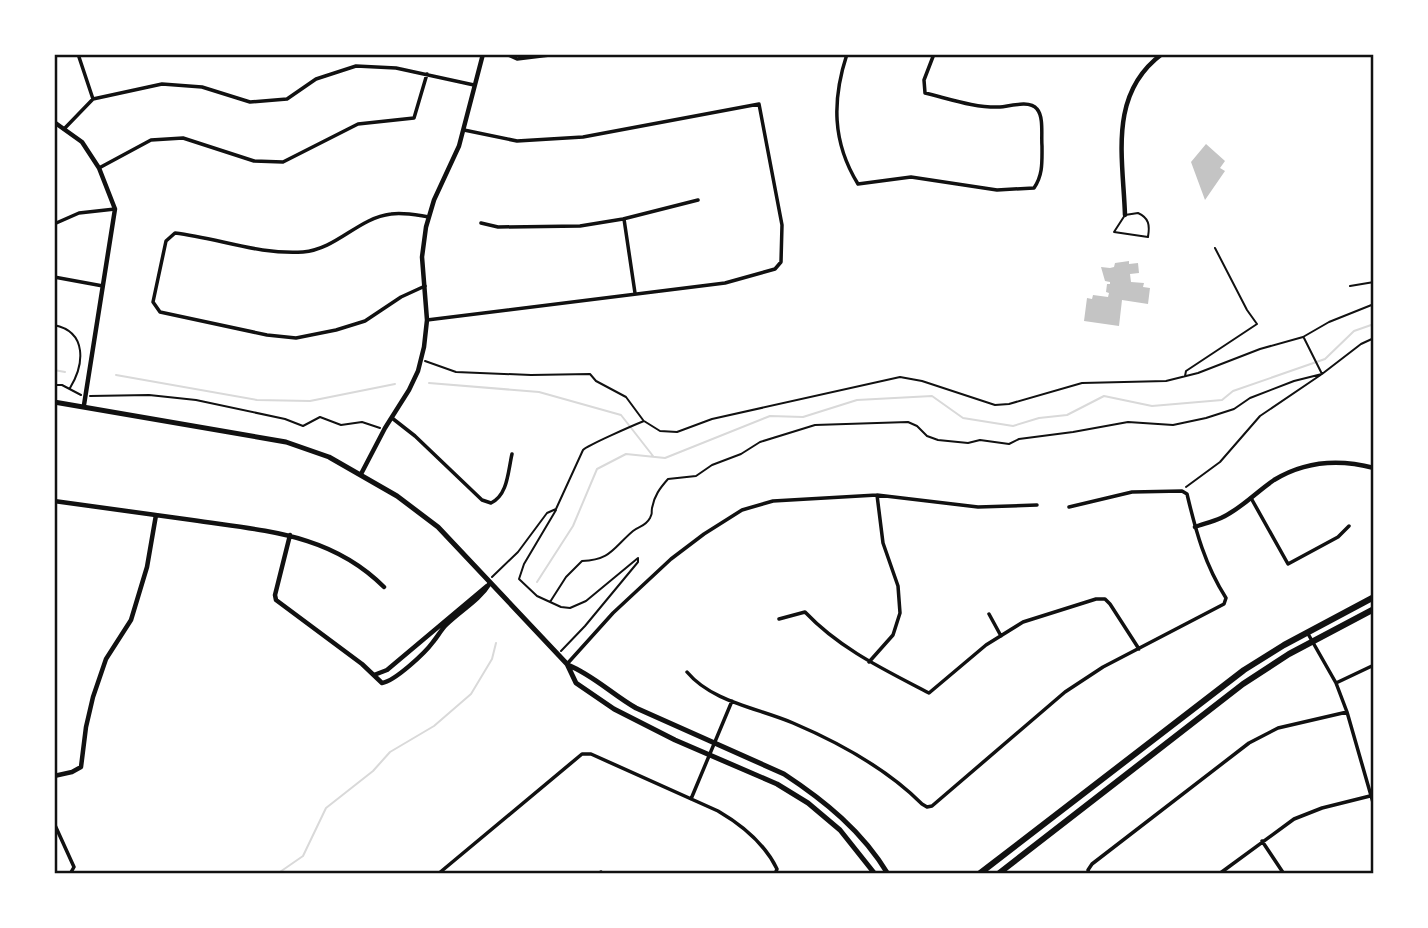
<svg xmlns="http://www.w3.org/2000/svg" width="1428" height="928" font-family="'Sofia Sans Condensed',sans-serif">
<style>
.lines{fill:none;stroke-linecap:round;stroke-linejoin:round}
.stream{stroke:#d9d9d9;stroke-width:2}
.building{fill:#c4c4c4}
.path{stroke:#111;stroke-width:2}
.service{stroke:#111;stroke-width:2}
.minor{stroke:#111;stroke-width:3.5}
.tertiary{stroke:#111;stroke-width:4.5}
.secondary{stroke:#111;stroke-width:5}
.primary{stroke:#111;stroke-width:6}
.neatline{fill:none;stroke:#111;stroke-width:2.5}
</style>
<rect width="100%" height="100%" fill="#fff"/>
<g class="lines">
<path class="stream" d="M54,370L65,372
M116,375L257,400L310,401L395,384
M429,383L539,392L621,415L653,456
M537,582L573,526L597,469L626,454L665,458L770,416L803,417L857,400L932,396L963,418L1013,426L1039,418L1067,415L1104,396L1152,406L1222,400L1233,391L1325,359L1354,331L1374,324
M277,874L303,856L326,808L373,771L390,752L434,726L471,694L492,659L496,643"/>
</g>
<path class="building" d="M1206,144L1225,161L1220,168L1225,171L1205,200L1191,162Z
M1129,261V264L1138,263L1139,273L1130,274L1131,282L1144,283L1143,287L1150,288L1148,304L1122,300L1119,326L1084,321L1087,298L1092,299L1093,295L1108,297L1109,293L1106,292L1107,284H1110V282L1105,281L1101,267L1110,268L1114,267L1115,263Z"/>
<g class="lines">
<path class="path" d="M1350,286L1374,282
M54,325C88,332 84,365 70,388
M425,361L456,372L531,375L590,374L596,381L626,397L643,420
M1185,376L1186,371L1257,324L1247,310L1215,248
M54,385H62L81,395
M90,396L149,395L196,400L285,419L303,426L320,417L341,425L362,422L380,428
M1186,487L1220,462L1260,416L1322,374L1304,338
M556,510L524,564L519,579L537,596L561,607L570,608L586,601L638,558V562L585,626L561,651
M492,577L518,552L547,513L556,509L583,450C588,445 634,425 644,421L660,431L677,432L712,419L900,377L922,381L995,405L1009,404L1082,383L1166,381L1198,373L1260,349L1303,337L1329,322L1374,304
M550,602L566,577L582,561C611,560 613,548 633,531C639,526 645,527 650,518C653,511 651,516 652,508C654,496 660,488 668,479L696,476L712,465L741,454L760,442L815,425L908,422L917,426L927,436L938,440L968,443L980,440L1009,444L1019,439L1073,432L1128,422L1173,425L1206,418L1234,409L1250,398L1294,381L1322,374L1361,344L1374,338"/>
<path class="service" d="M1138,213C1149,218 1150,225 1148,237L1114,232L1125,215Z"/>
<path class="minor" d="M78,54L93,99
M506,54L517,59L558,54
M847,54C832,100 832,142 858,184L911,177L997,190L1034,188C1043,175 1042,162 1042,146C1041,136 1044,117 1037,109C1030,100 1010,106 1000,107C975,108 950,99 925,93L924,80L934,54
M64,129L93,99L162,84L202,87L250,102L287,99L316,79L356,66L396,68L474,85
M99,168L151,140L183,138L254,161L283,162L358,124L414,118L427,74
M624,219L635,293
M481,223L498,227L580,226L623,219L698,200
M54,224L79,213L115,209
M54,277L103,286
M425,286L401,297L365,321L336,330L296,338L267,335L160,312L153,302L166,241L175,233C218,238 259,255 303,252C337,249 358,218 391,214C404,212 416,215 429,217
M427,320L725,283L775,269L781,262L782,225L759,104L583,137L517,141L464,130
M392,418L415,436L482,500L491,503C508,495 508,471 512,454
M1251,498L1288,564L1338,537L1349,526
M989,614L1001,636
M779,619L805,612C840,649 885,670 929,693L986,645L1023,622L1096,599H1105L1110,604L1139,649
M1307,632L1336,683L1347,712L1374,806
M869,662L893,635L900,613L898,586L883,543L877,495
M567,664L613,613L671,559L704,534L742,510L773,501L877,495L978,507L1037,505
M687,672C712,702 758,708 793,723C840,743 886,768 922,804L927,807L932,806L1065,692L1103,667L1224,604L1226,598C1205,565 1196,532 1187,494L1182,491L1132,492L1069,507
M1336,683L1374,665
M691,799L732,701
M54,823L74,867L70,874
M1262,841L1284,874
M438,874L582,754H591L718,811C742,825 765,844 777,869L775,874
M598,874L601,872
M1089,874L1088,870L1092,864L1249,743L1278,728L1347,712
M1219,874L1294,819L1322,808L1370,796"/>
<path class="tertiary" d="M54,122L82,142L99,168L115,209L84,405
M1125,215C1123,157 1108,94 1162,54
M361,474L385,428L409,390L418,371L424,347L427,320L422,257L426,227L434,200L459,146L483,54
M54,501C100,507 146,514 192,520C264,531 330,533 384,587
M1195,527C1203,524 1212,522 1221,518C1241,509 1256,492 1274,480C1305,461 1340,459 1374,468
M290,535L275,595L276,600L362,664L382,683C395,681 425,653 433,642C438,636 441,630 446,625C461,610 479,601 490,583
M374,675L387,670L487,586
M54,776L72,772L81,767L86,727L93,697L106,659L131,620L147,567L156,515"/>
<path class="secondary" d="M54,402L286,442L329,457L397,496L438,527L567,664L576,683L614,709L675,740L777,784L808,803L840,830L875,874
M568,665C593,675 613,695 636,708L784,774C825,801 862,831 888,874"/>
<path class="primary" d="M979,874L1244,670L1284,645L1374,597
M998,874L1243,684L1289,654L1374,609"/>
</g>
<rect width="1428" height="928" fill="none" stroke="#ffffff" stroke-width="112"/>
<rect x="56" y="56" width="1316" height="816" class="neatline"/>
</svg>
